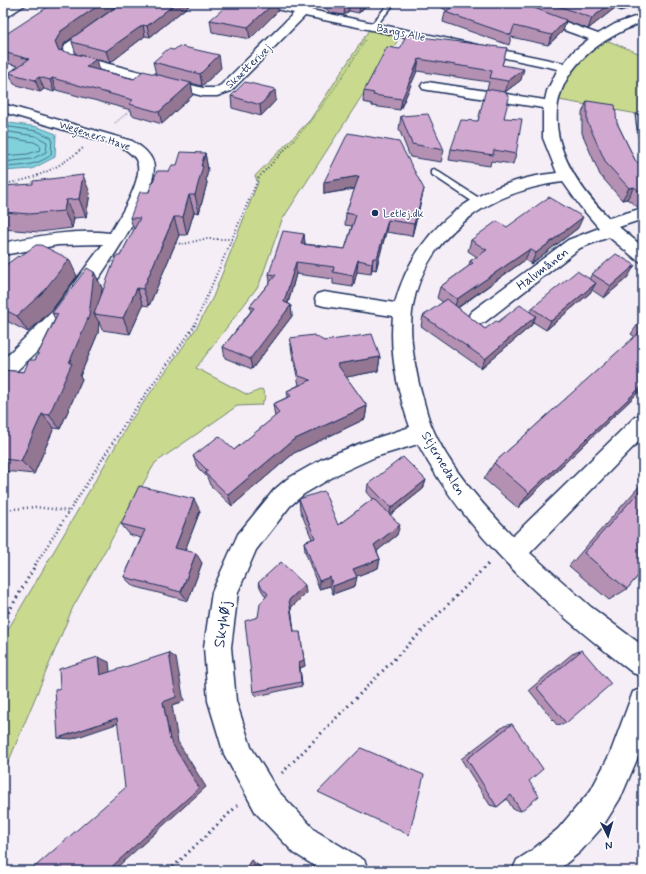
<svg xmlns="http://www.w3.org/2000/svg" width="646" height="874" font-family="Mynerve,sans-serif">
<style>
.green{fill:#c9da8e;stroke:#728476}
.water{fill:#80d1da;stroke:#5890a8}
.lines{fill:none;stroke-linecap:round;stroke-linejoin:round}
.shore{stroke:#437090;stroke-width:1}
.lane-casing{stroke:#1b2f5e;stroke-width:3}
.street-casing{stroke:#1b2f5e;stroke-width:3}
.path-far3{stroke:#1b2f5e;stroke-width:1.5;stroke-dasharray:0.5 2;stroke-linecap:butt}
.path-far2{stroke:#1b2f5e;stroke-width:2;stroke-dasharray:1 2.5;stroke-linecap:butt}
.path-far1{stroke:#1b2f5e;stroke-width:2.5;stroke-dasharray:1 3;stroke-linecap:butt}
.path{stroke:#1b2f5e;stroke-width:3;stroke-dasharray:1.5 4;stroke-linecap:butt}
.lane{fill:#fff;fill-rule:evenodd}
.street{fill:#fff;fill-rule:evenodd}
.wall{fill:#b491b3;stroke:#1b2f5e}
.shaded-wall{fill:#927692;stroke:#1b2f5e}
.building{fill:#d1a9d0;stroke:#1b2f5e}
.poi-dot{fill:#1b2f5e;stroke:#fff;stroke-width:1.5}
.labels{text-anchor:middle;stroke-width:3;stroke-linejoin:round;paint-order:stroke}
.far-street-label{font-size:11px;fill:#1b2f5e;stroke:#fff}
.far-poi-label{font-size:11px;fill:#1b2f5e;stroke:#fff;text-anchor:start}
.street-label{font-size:13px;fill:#1b2f5e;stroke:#fff}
.near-street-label{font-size:16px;fill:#1b2f5e;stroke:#fff}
</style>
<rect width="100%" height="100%" fill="#f6eef6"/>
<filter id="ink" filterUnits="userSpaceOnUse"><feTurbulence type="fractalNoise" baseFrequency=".025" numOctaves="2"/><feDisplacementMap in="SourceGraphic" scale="8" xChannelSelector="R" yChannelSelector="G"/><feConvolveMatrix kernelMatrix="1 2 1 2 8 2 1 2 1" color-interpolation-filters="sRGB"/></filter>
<g filter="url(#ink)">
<path class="green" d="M369,30L400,37L282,220L259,285L196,368L248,395L262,389L266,397L261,405L237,406L155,463L73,607L3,775V638L129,423L197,327L213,297L258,182L255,176L310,120Z
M606,40L643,55V115L559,100C569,68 581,60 606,40Z"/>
<path class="water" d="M3,122L38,127L56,134L55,157L32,169L3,171Z"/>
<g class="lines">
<path class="shore" d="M3,126L37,131L52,138L51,155C37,166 20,166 3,167
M3,131L36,136L47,142L46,152L32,159L3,162
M3,137L34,142L41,146L40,150L28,154L3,156"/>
<defs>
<path id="lane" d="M389,3H395L375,27H371V25Z
M636,115L643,117V139L639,137Z
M434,169L482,200V204H476L431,174V170Z"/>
<path id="street" d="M14,3H28L3,19V10Z
M124,3H138L75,49L74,55L203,88H215L221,85L294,13L258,5L256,3H279L300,7L304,3H317L311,10L564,63L574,51L589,39L533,19L531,16L533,13H541L598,34L615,24L643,14V22C536,63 533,143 609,218L643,208V219L619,227L643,247V262L637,260L609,237L580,248L485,322L478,324L471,322L468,317L471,312L568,240L599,228L580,206L563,182C491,190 422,236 412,312C409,336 414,360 419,384C423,397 426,412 431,425C448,466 482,504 513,536L635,417L643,414V437L530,553L591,607L643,646V677L633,673C549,608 469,539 418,444L375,457L338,474L304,494L290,506L256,550L238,592L231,647L236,701L251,747L278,791L316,831L364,860L369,871H323L294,853L256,813L224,754L208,701L204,647L212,592L238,534L274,490L287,479L322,459L361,443L410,427C398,393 389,353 393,316L324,306L317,304L315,299L317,294L324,292L395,303C416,225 479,181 557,173L543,138V108L428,90L423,89L421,86L423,83L428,82L545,100L547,91L558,69L305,16L231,91L217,96H203L63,60L61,54L66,44Z
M3,104L132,141C141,146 150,153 153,162C163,193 83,303 61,328C45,345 27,361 10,377L3,379V359L53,311L103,244L58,245L3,255V243C38,236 74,229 110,233C119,218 144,179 137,162C135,155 127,151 122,147L3,112Z
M643,688V745L621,797L603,826L580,852L557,871H512L517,860L531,851L558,829L591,790L610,754L633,692Z"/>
</defs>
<use href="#lane" class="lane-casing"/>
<use href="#street" class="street-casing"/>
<path class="path-far3" d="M115,123L133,108
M292,142C321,111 343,77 365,40"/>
<path class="path-far2" d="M3,184C34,180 59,168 83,148
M172,243L184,244L204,239H233
M194,326L259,177L293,141"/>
<path class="path-far1" d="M3,510L35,507L69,511
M35,565L126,422L195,325
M487,565L489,563"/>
<path class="path" d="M3,622L36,564
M282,773L488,564
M169,871L238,805"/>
<use href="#lane" class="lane"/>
<use href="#street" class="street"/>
</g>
<path class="wall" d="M122,3H192L150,37L145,36L110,63L76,54L72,42Z
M321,3H368L359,13L349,11L344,15L330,13Z
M435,3H643V4L620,11L615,8L588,29L566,21L563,31L548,45L511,37L509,45L443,22L445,12L447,11Z
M278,11L250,39L212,32L210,20Z
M3,36L65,43L61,51L99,70L134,79L156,74L153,62L221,68L202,86L191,83L193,95L162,124L132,115L131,110L56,90L54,92L44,89L40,92L14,84L9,73L18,66L3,62Z
M507,48L502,65L521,80L505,92L504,118L516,154L513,164L491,161L490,166L449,160L451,149L478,121L489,82L417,71L400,110L372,106V104L363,102L364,91L400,49Z
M231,96L276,100L261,116L232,108Z
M587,101L617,123L635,160L643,168V207L639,208L627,199L622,200L600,175L582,133V113Z
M401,116L444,150L441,162L410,157L399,129Z
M205,153L208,170L206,179L207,183L199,213L194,212L187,235H179L149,306L143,305L130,334L102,330L99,322L98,333L80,376L82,379L60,429L54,428L34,474L3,471V370L24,372L35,360L55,319L52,313L94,272L102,288L101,295L120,256L134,230L130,218L149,192L177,165Z
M324,182L421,201L412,236L386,232L376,270L372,269L371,274L357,272L353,287L333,284V279L296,274L288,304L291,305L292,316L252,369L225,358L223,347L251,311L250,306L270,282L269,274L304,234L305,244L345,249L352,226L345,225L346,213L355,189L324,194Z
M3,186L90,193L86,217L74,218L72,228L39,232L3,229Z
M507,227L578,228L531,264L525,260L458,308L485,329L498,322L530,312L532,308L589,279L592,274L628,277L604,298L592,290L590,293L546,330L533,322L531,326L481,368L421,326L423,316L443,302L437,298L440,287L469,266L470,261L477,257L468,251L471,240Z
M3,267L77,276L52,310L28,332L3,319Z
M643,317V388L518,508L484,479L494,463L635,337L631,334Z
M290,338L324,341L380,357L378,371L346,377L367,406L365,419L294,453L232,506L210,485L207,477L198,468L193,456L234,450L275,417L273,404L288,397L287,391L299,385L292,353Z
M426,480L423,489L390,515L397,535L377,551L380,559L378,568L356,576L355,586L333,594L330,586L319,589L305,551L304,542L312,539L300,510L299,499L338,525L373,499L367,492L368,484Z
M643,482V570L627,589L609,600L569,566Z
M200,511L185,550L202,563L188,601L133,586L124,577L141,538L130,535L121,524Z
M258,583L306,593L291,608L294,632L305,666L300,668L302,686L257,696L253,692L258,617L266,597L262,591Z
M582,650L566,723L557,725L529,690L572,654Z
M512,724L529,781L521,811L513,809L507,799L497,807L490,805L461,759L504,726Z"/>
<path class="shaded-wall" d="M102,3H121L65,43L60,53L55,42L61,31Z
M176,3H192L150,37L147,26Z
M274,3H278V11L250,39L248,27Z
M346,3H349V11L344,15L345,5Z
M360,3H368L359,13Z
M611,3H617L615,8L588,29L592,18Z
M623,3H643V4L620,11Z
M566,20L563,31L548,45L552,35Z
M143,25L145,36L110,63L106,51Z
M219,55L221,68L202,86L200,74Z
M96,59L99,71L86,67Z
M419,59L417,71L400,110L402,99Z
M524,69L521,80L505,92L508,81Z
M39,77L44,89L40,92L35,80Z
M52,78L56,90L54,92L50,80Z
M191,83L193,95L162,124L159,112Z
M275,89L276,100L261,116L260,105Z
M205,153L208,170L206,179L207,183L199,213L195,195L201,166Z
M83,175L90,193L86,217L79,199Z
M359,176L358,188L324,194V182Z
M634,187L627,199L622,200L629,188Z
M424,189L421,201L412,236L414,224Z
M189,195L194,212L187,235L183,217Z
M66,200L74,218L72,228L64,211Z
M643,201V207L639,208Z
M174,217L179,235L149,306L143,289Z
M583,217L578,228L531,264L536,253Z
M388,220L386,232L376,270L377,258Z
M304,234L305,245L301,244Z
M530,249L525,260L454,310L457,299Z
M373,258L372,269L371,274L372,263Z
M69,259L77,276L52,310L28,332L17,316Z
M358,260L357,272L353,287V276Z
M296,262V274L285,313L291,305L292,316L252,369L250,359L284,302Z
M635,265L628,277L604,298L611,286Z
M94,272L102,288L99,314H94L99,322L98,333L80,376L82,379L60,429L49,415L69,363Z
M596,283L590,293L546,330L551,321Z
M137,288L143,305L130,334L123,318Z
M536,316L531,326L481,368L485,359Z
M380,357L378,371L337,379V364Z
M643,385V388L518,508L529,493Z
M367,406L365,419L294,453L232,506L228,495L293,440Z
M42,414L54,428L34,474L21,461Z
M426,480L423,489L389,516L391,508Z
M194,499L200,511L182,558L175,548Z
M400,525L397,535L372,555L374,545Z
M196,553L202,563L188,601L181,592Z
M380,559L378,568L352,578L353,569Z
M330,577V586L319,589V581Z
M357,577L355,586L333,594V586Z
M305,585L306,593L291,608L295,639L289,600Z
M300,632L305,666L300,668L302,686L299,662Z
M169,653L176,658L184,701L172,705L178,742L206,787L113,871H107L170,740L163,702Z
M98,657L109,662L111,680L100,675Z
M117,718L128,720L72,739L58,738Z
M251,860L266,871H254L247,866Z"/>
<path class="building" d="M54,3H102L61,31L55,42L58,50L96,59L86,67L134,79L143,71L191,83L159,112L129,104L133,100L52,78L50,80L39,77L35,80L9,73L29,59L3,52V36Z
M122,3H176L147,26L143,25L106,51L72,42V38Z
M230,3H274L248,27L210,20Z
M335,3H346L345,5Z
M454,3H521L566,20L552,35L514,26L511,35L445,12L456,5Z
M550,3H611L592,18Z
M406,35L507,48L502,65L524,69L508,81L490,78L492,71L419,59L402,99L373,95L374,93L364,91L387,47L400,49Z
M179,46L219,55L200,74L153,62L168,49L174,50Z
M245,82L275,89L260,105L231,96Z
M486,89L505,92L509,98L504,118L522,119L516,154L494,150L493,155L451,149L461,120L478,121Z
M587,101L615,105L617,123L635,160L643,168V194L634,187L629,188L606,163L587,121Z
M428,114L444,150L412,144L401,116Z
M348,133L399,142L424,189L414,224L388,220L377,258H373L372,263L358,260L353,276L333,272L334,267L296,262L284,302L291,305L250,359L223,347L254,308L250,306L276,275L269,274L283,231L304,234L301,244L345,249L356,215L346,213L359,176L324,182Z
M181,152L205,153L201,166H203L195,195H189L183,217H174L143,289L137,288L123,318L94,314L116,256H120L140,218H130L140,192H149L157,171H169L172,165H177Z
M83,175L79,199L66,200L64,211L30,214L3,212V186L33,184V181Z
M549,197L583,217L536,253L530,249L457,299L440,287L473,263L470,261L487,250L471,240L497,221L507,227Z
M36,245H41L69,259L42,293L17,316L3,309V267L18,256L19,257Z
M616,254L635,265L611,286L592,274Z
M87,268L94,272L89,316L69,363H72L49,415L42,414L21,461L3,459V370L24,372L29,360H35L58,314L52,313Z
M577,271L596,283L551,321L532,308Z
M447,299L485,329L496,321L498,322L520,305L536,316L485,359L423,316Z
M643,329V385L529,493L494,463Z
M372,334L380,357L337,364L367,406L293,440L228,495L205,473L208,471L193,456L219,436L234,450L279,413L273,404L291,396L287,391L311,380L299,376L290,338L314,335L324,341Z
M403,457L426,480L391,508L368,484Z
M139,486L194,499L175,548L196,553L181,592L124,577L145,530L121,524Z
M643,487V570L627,589L584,553Z
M324,491L338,525L374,498L400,525L374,545L380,559L353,569L357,577L333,586L330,577L319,581L304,542L315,538L299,499Z
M281,562L305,585L289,600L294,632H300L304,660L299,662L301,682L253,692L245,621L258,617L260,604L268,594L258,583Z
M582,650L611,684L566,723L537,688Z
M169,653L176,697L163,702L170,740L199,788L107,871H30L125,788L117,718L58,738L55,690L60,688L59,669L98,657L100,675Z
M512,724L543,769L529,781L539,796L521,811L511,795L497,807L467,759Z
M361,748L424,775L409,835L318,792Z
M247,866L254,871H244Z"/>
</g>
<circle class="poi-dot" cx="375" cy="213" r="4"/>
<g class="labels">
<g class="far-street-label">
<text transform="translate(401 32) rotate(12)" y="4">Bangs Alle</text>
<text transform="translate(248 66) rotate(-44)" y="4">Skætterivej</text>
<text transform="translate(95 135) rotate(18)" y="4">Wegeners Have</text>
</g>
<g class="far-poi-label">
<text x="383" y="217">Letlej.dk</text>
</g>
<g class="street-label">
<text transform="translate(542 268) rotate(-37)" y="5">Halvmånen</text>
<text transform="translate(444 463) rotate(59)" y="5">Stjernedalen</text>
</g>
<g class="near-street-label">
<text transform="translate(221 624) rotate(-83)" y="6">Skyhøj</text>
</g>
</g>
<rect width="646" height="874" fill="none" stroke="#fff" stroke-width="16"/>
<rect x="8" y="8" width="630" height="858" fill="none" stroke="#1b2f5e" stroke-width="1.5" filter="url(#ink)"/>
<g transform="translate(608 836) rotate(175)" stroke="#ffffff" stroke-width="3" paint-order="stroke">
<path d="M0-3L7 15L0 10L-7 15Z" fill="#1b2f5e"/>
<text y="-6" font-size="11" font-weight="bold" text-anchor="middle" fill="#1b2f5e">N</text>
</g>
</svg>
